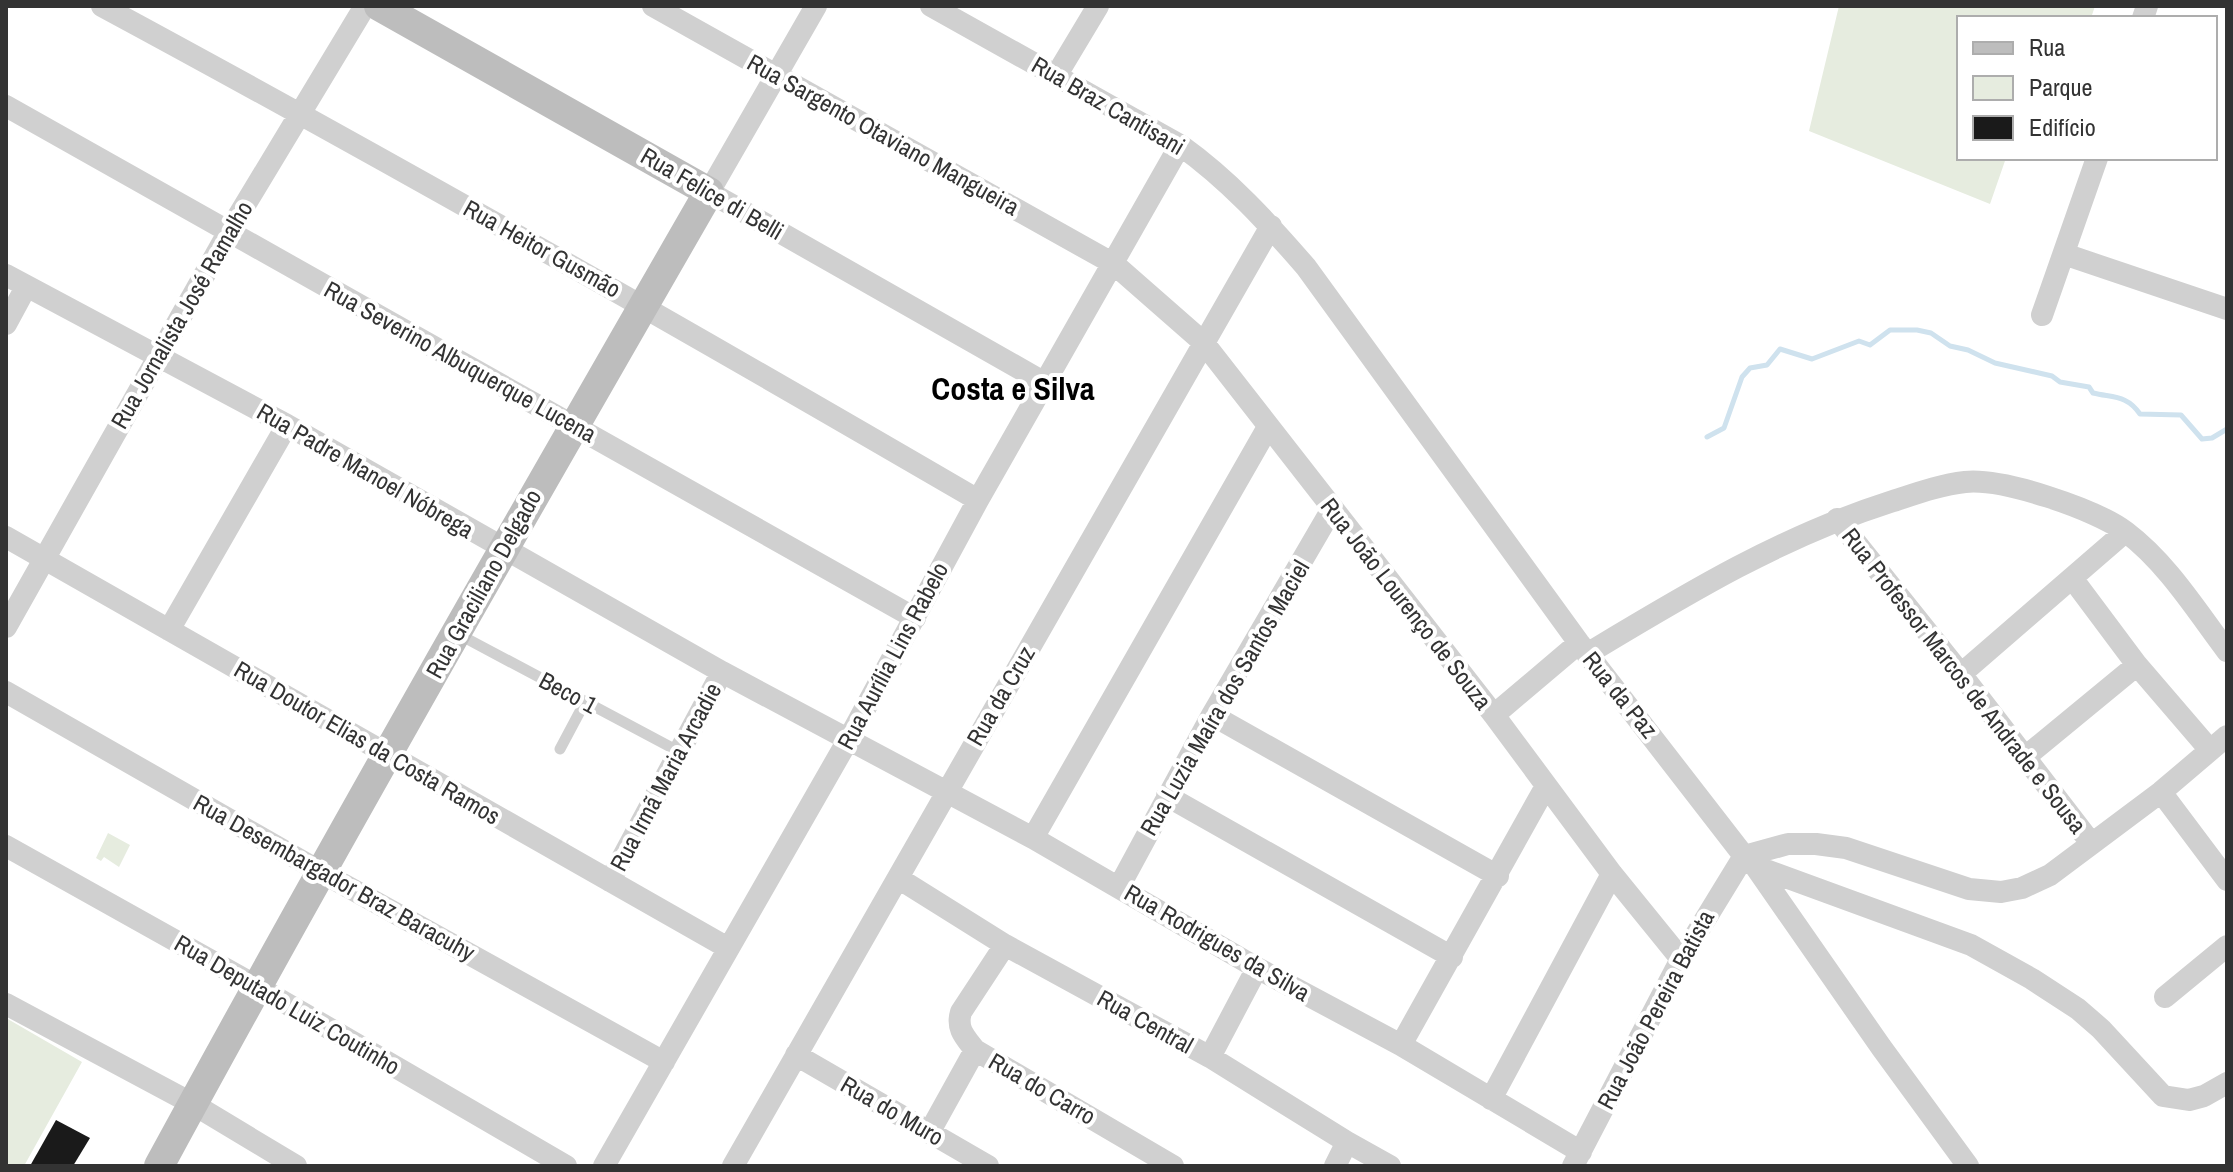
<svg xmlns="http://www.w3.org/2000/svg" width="2233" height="1172" font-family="'Archivo Narrow',sans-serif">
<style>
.green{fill:#e6ecdf}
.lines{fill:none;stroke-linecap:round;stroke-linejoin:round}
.stream{stroke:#cfe2ee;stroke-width:5}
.building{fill:#1a1a1a}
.lane{stroke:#d0d0d0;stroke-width:11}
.street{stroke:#d0d0d0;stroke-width:22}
.secondary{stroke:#bdbdbd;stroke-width:30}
.labels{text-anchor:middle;stroke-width:8;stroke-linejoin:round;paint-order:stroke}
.street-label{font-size:24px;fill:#333;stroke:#fff}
.district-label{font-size:32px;font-weight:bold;fill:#000;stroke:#fff}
</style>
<rect width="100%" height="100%" fill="#fff"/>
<path class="green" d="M1839,6H2095L2091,18H1959V158H2006L1990,204L1809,131Z
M108,833L130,845L119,867L104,857L101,861L96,858Z
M6,1018L82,1062L24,1166H6Z"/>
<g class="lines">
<path class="stream" d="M1707,437L1724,428L1742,377L1750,368L1767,365L1780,349L1812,359L1859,341L1870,345L1890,330H1917L1931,333L1950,346L1968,350L1995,363L2052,376L2060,382L2089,387L2093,393C2114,398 2127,395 2140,414L2181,415L2202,439L2212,438L2227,429"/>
</g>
<path class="building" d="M56,1120L90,1138L73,1166H30Z"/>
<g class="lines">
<path class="lane" d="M458,634L678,751
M560,749L585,702"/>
<path class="street" d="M102,6C397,165 688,331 978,500
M653,6L1114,264L1203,342L1494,715L1612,874L1681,959
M816,6L709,192L1045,383
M931,6L1180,145C1229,180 1267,222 1306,267L1579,643L1744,856L1755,866L1881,1047L1968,1166
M2143,18L2147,6
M1056,76L1098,6
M6,106L915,618
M2064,254L2227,309
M6,275L287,425L722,672L1033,838L1257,968L1401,1045L1581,1152
M2042,315L2097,158
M6,324L26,287
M1837,519L1961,674L2091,843
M6,537L728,948
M2072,578L2137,665L2210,750
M6,627L228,233L365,6
M169,630L287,425
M1587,654C1685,595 1780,537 1890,502C1915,494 1939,485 1965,482C2003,478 2095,509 2126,532C2167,563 2196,610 2227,651
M1961,674L2125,532
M6,692L321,872L664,1062
M1212,715L1498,876
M1494,715L1579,643
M2024,758L2137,665
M2161,792L2227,880
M1167,796L1452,957
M1033,838L1268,427
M6,846L258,987L566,1166
M1744,856L1788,844H1816L1846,848L1969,889L2001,892L2022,888L2050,875L2161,792L2227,736
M1755,866L1971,945L2032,979L2078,1009L2101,1029L2163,1096L2189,1100L2204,1096L2227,1083
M898,878L1005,945L1210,1057L1347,1142L1390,1166
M610,881L722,672
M1119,887L1212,715L1332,509
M1005,945L961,1012C956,1029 965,1037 975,1050L1173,1166
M2165,997L2227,946
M6,1004L193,1104L296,1166
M1401,1045L1546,786
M796,1055L988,1166
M1210,1057L1257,968
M1491,1099L1612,874
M929,1133L975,1050
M604,1166L848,740L978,500L1180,145
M733,1166L1271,226
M1335,1166L1347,1142
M1573,1166L1681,959L1744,856"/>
<path class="secondary" d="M159,1166C337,838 523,515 709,192L379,6"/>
</g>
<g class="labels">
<g class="street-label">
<text transform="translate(1108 106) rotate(30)" y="8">Rua Braz Cantisani</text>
<text transform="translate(883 135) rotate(29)" y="8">Rua Sargento Otaviano Mangueira</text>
<text transform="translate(712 194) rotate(30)" y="8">Rua Felice di Belli</text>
<text transform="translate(542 249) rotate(29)" y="8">Rua Heitor Gusmão</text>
<text transform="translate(182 315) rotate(-60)" y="8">Rua Jornalista José Ramalho</text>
<text transform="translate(460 362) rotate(29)" y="8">Rua Severino Albuquerque Lucena</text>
<text transform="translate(365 471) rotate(30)" y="8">Rua Padre Manoel Nóbrega</text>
<text transform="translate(484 584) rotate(-61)" y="8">Rua Graciliano Delgado</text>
<text transform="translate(1406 604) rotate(52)" y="8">Rua João Lourenço de Souza</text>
<text transform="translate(893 656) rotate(-62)" y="8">Rua Aurília Lins Rabelo</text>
<text transform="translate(1964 681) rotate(52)" y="8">Rua Professor Marcos de Andrade e Sousa</text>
<text transform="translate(568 693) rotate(28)" y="8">Beco 1</text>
<text transform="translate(1620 695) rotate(51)" y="8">Rua da Paz</text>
<text transform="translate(1001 696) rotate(-60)" y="8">Rua da Cruz</text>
<text transform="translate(1225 698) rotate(-60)" y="8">Rua Luzia Maíra dos Santos Maciel</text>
<text transform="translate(367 743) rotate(30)" y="8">Rua Doutor Elias da Costa Ramos</text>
<text transform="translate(666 777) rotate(-62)" y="8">Rua Irmã Maria Arcadie</text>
<text transform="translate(334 878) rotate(29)" y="8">Rua Desembargador Braz Baracuhy</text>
<text transform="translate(1217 943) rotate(30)" y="8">Rua Rodrigues da Silva</text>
<text transform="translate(287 1005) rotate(30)" y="8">Rua Deputado Luiz Coutinho</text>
<text transform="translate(1656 1010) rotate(-62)" y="8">Rua João Pereira Batista</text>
<text transform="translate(1145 1022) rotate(29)" y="8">Rua Central</text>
<text transform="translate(1042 1089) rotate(30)" y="8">Rua do Carro</text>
<text transform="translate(892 1111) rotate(30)" y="8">Rua do Muro</text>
</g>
<g class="district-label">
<text x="1013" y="400">Costa e Silva</text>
</g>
</g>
<rect width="2233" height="1172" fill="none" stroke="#333333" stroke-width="16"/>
<rect x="1957" y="16" width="260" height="144" fill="#ffffff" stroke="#adadad" stroke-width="2"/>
<rect x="1973" y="42" width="40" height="12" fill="#bdbdbd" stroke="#adadad" stroke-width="2"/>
<text x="2029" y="56" font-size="24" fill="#333333">Rua</text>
<rect x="1973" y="76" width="40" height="24" fill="#e6ecdf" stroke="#adadad" stroke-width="2"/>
<text x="2029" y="96" font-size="24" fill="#333333">Parque</text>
<rect x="1973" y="116" width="40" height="24" fill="#1a1a1a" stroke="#adadad" stroke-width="2"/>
<text x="2029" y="136" font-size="24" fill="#333333">Edifício</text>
</svg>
